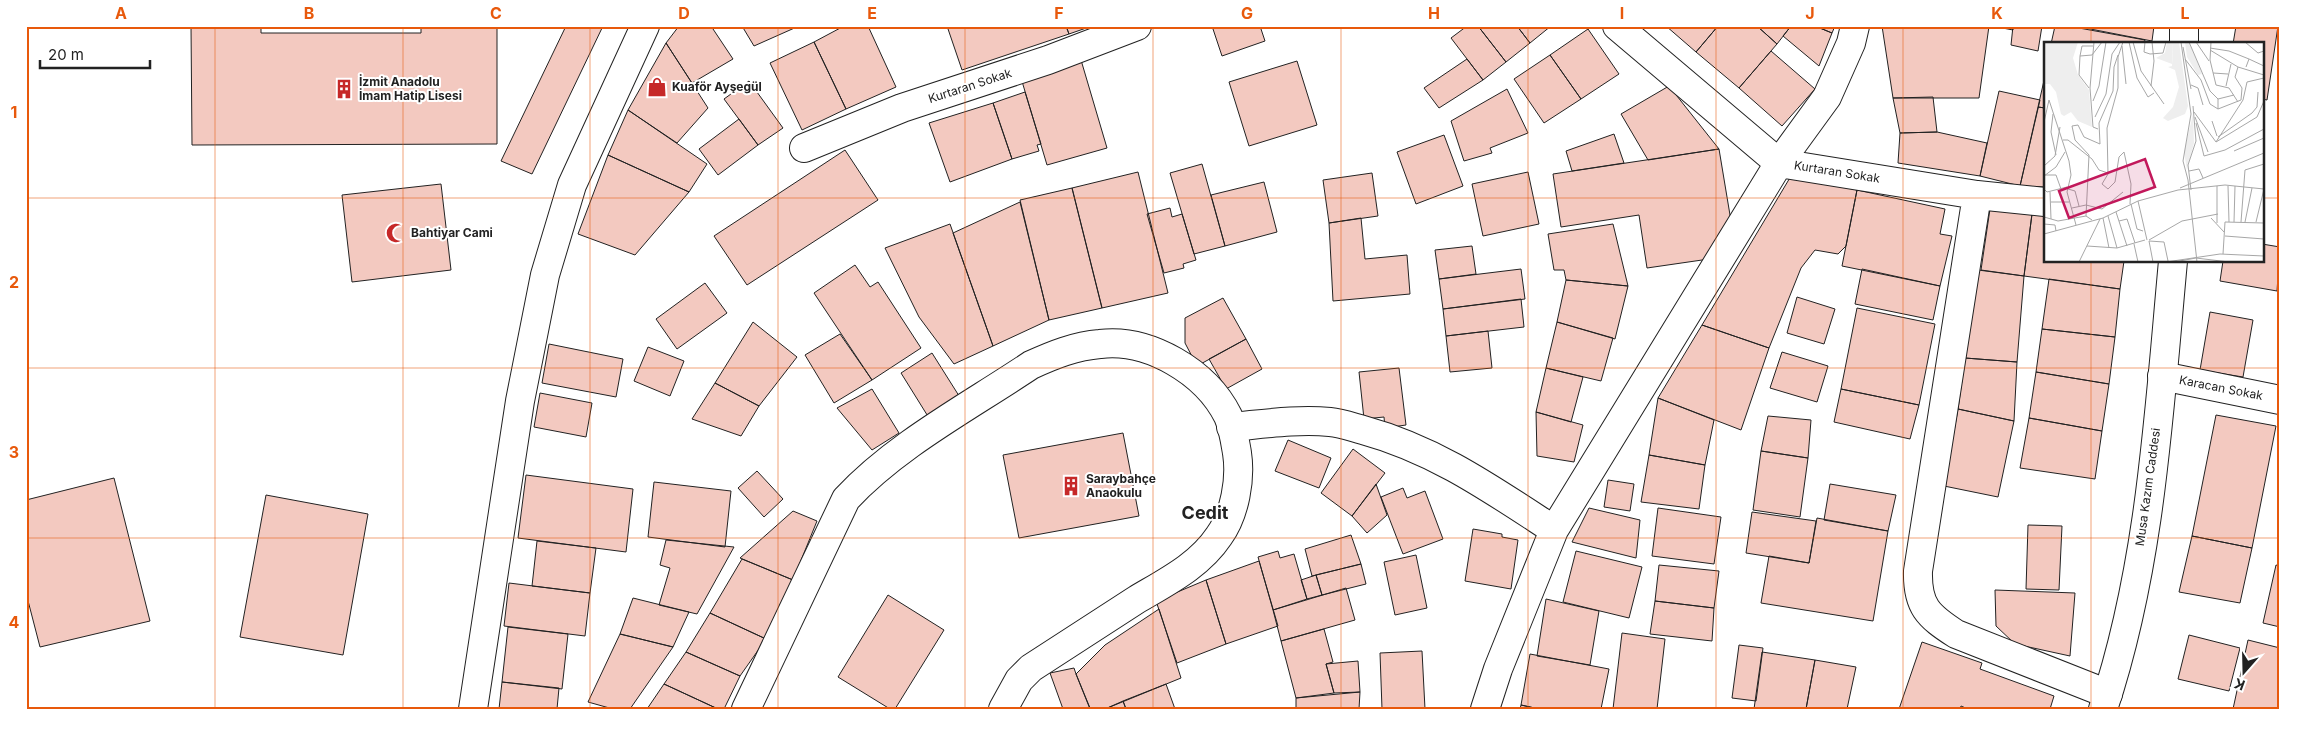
<svg xmlns="http://www.w3.org/2000/svg" width="2306" height="735" font-family="Inter,sans-serif">
<style>
.building{fill:#f3c9c0;stroke:#222}
.lines{fill:none;stroke-linecap:round;stroke-linejoin:round}
.street-casing{stroke:#222;stroke-width:30}
.secondary-casing{stroke:#222;stroke-width:30}
.street{stroke:#fff;stroke-width:28}
.secondary{stroke:#fff;stroke-width:28}
.grid{fill:none;stroke:#e8590c;stroke-width:1;stroke-opacity:0.55}
.labels{text-anchor:middle;stroke-width:4;stroke-linejoin:round;paint-order:stroke}
.poi-label{font-size:12px;font-weight:bold;fill:#222;stroke:#fff;text-anchor:start}
.street-label{font-size:12px;fill:#222;stroke:#fff}
.district-label{font-size:18px;font-weight:bold;fill:#222;stroke:#fff}
.inset-road{fill:none;stroke:#a7a7a7;stroke-width:1}
.view{fill:#c2185b;fill-opacity:0.15;stroke:#c2185b;stroke-width:2.5}
.inset-edge{fill:none;stroke:#222;stroke-width:2.5}
.neatline{fill:none;stroke:#e8590c;stroke-width:2}
.grid-label{font-size:16px;text-anchor:middle;font-weight:bold;fill:#e8590c}
</style>
<rect width="100%" height="100%" fill="#fff"/>
<path class="building" d="M191,26H261V33H421V26H497V144L192,145Z
M566,26H603L532,174L501,161Z
M679,26H711L733,59L692,83L666,43Z
M742,26H799L754,46Z
M844,26H868L896,87L846,109L814,42Z
M947,26H1066L1069,34L962,70Z
M1066,26H1092L1069,34Z
M1212,26H1260L1265,41L1222,56Z
M1467,26H1478L1506,62L1483,80L1451,38Z
M1478,26H1517L1530,43L1506,62Z
M1517,26H1551L1530,43Z
M1666,26H1718L1696,52Z
M1718,26H1757L1777,44L1739,88L1696,52Z
M1757,26H1791L1777,44Z
M1791,26H1815L1832,33L1819,66L1783,36Z
M1815,26H1835L1832,33Z
M1882,26H1989L1979,98H1893Z
M1992,26H2013V30Z
M2013,26H2042L2038,51L2011,45Z
M2055,26H2068L2145,40L2144,44H2051Z
M2075,26H2154L2152,41Z
M2236,26H2278L2267,100L2262,99V44H2233Z
M1588,29L1619,74L1581,99L1550,55Z
M814,42L846,109L802,130L770,63Z
M666,43L708,108L677,143L628,110Z
M1771,51L1815,89L1782,126L1739,88Z
M1550,55L1581,99L1544,123L1514,79Z
M1467,59L1483,80L1439,108L1424,88Z
M1081,60L1107,148L1047,165L1021,78Z
M1297,61L1317,125L1249,146L1229,82Z
M2045,76V108L2038,107Z
M749,81L783,128L758,145L724,99Z
M1669,86L1719,149L1648,160L1621,114Z
M1507,89L1528,133L1490,148L1492,153L1464,161L1451,121Z
M1999,91L2040,100L2020,186L1980,176Z
M1025,92L1041,144L1037,145L1039,151L1012,159L993,103Z
M1933,97L1937,132L1900,133L1893,98Z
M993,103L1012,159L950,182L929,123Z
M2038,107L2045,108V187L2020,186Z
M628,110L707,164L689,192L608,155Z
M739,119L758,145L718,175L699,149Z
M1937,132L1987,143L1980,176L1898,163L1900,133Z
M1614,134L1624,163L1572,171L1566,151Z
M1444,135L1463,186L1416,204L1397,152Z
M1719,149L1731,221L1709,259L1647,268L1639,215L1561,227L1553,174Z
M845,150L878,200L747,285L714,236Z
M608,155L689,192L635,255L578,234Z
M1202,164L1225,246L1194,254L1170,173Z
M1138,172L1168,293L1102,308L1072,188Z
M1528,172L1539,224L1483,236L1472,184Z
M1372,173L1378,216L1329,223L1323,180Z
M1791,176L1857,190L1846,246L1838,254L1815,250L1801,268L1769,348L1702,325Z
M1264,182L1277,232L1225,246L1211,195Z
M441,184L451,270L352,282L342,195Z
M1072,188L1102,308L1049,320L1020,200Z
M1857,190L1945,209L1940,234L1952,236L1940,286L1842,266Z
M1020,202L1049,320L993,346L953,233Z
M1170,208L1172,217L1182,214L1196,260L1183,264L1184,268L1164,273L1147,214Z
M1990,209L2032,214L2024,276L1981,270Z
M2032,214L2045,216V261H2124L2120,289L2024,276Z
M1361,218L1365,259L1407,255L1410,294L1333,301L1329,223Z
M950,224L993,346L954,364L919,317L885,248Z
M1613,224L1628,286L1566,280L1564,270H1554L1548,234Z
M2262,244L2280,247L2277,291L2220,281L2223,261H2262Z
M1472,246L1476,274L1439,279L1435,250Z
M855,265L870,287L878,282L921,348L872,380L814,293Z
M1521,269L1525,299L1443,309L1439,279Z
M1862,269L1940,286L1933,320L1855,304Z
M1978,270L2024,276L2017,362L1965,358Z
M2049,279L2120,289L2115,337L2042,329Z
M1566,280L1628,286L1615,339L1557,322Z
M705,283L727,313L677,349L656,319Z
M1797,297L1835,309L1824,344L1787,333Z
M1223,298L1246,339L1197,366L1185,343V318Z
M1521,299L1524,327L1446,336L1443,309Z
M1857,308L1935,324L1919,405L1841,389Z
M2210,312L2253,320L2243,377L2200,370Z
M753,322L797,357L759,406L715,383Z
M1557,322L1613,338L1601,381L1546,368Z
M1702,325L1769,348L1741,430L1658,398Z
M2042,329L2115,337L2109,384L2036,372Z
M1488,331L1492,368L1450,372L1446,336Z
M840,334L872,380L834,403L805,355Z
M1246,339L1262,369L1226,389L1209,359Z
M549,344L623,359L616,397L542,383Z
M648,347L684,361L670,396L634,381Z
M1782,352L1828,366L1817,402L1770,388Z
M932,353L961,399L929,418L901,373Z
M1965,358L2017,362L2014,421L1958,409Z
M1399,368L1406,425L1385,428L1384,417L1364,419L1359,372Z
M1546,368L1583,377L1571,422L1536,412Z
M2036,372L2109,384L2102,431L2029,418Z
M715,383L759,406L741,436L692,419Z
M872,389L899,433L872,450L837,408Z
M1841,389L1919,405L1910,439L1834,422Z
M540,393L592,403L586,437L534,427Z
M1658,398L1714,420L1705,465L1649,455Z
M1958,409L2014,421L1998,497L1944,486Z
M1536,412L1583,425L1574,462L1537,456Z
M2216,415L2276,426L2252,548L2192,536Z
M1768,416L1811,420L1808,458L1761,451Z
M2029,418L2102,431L2095,479L2020,468Z
M1123,433L1139,516L1019,538L1003,455Z
M1288,440L1331,458L1319,488L1275,471Z
M1353,449L1385,473L1352,516L1321,493Z
M1761,451L1808,458L1800,517L1753,510Z
M1649,455L1705,465L1699,509L1641,502Z
M757,471L783,499L764,517L738,488Z
M526,475L633,489L626,552L518,538Z
M114,478L150,621L40,647L26,593V500Z
M1608,480L1634,484L1630,511L1604,507Z
M654,482L731,491L725,547L648,537Z
M1376,484L1387,515L1367,533L1352,516Z
M1830,484L1896,495L1888,531L1824,520Z
M1403,488L1407,498L1425,491L1443,539L1403,554L1381,497Z
M266,495L368,514L343,655L240,637Z
M1589,508L1640,520L1636,558L1572,542Z
M1658,508L1721,517L1714,564L1652,556Z
M793,511L817,521L793,580L740,558Z
M1752,512L1816,521L1809,563L1746,553Z
M1817,518L1888,531L1873,621L1761,603L1769,556L1809,563Z
M2028,525L2062,526L2059,590L2026,589Z
M1473,529L1502,534V537L1518,540L1511,589L1465,581Z
M1351,535L1361,564L1312,576L1305,549Z
M2192,536L2252,548L2240,603L2179,592Z
M666,540L734,547L697,614L659,605L670,568L660,565Z
M537,541L596,548L590,593L532,586Z
M1278,551L1280,558L1294,554L1307,599L1273,610L1258,557Z
M1576,551L1642,567L1629,618L1563,602Z
M1416,555L1427,608L1395,615L1384,562Z
M742,559L793,580L766,639L710,613Z
M1259,561L1278,626L1226,644L1206,580Z
M1361,564L1366,584L1322,595L1316,575Z
M1659,565L1719,571L1714,608L1655,601Z
M2276,565L2280,566V627L2263,623Z
M1316,575L1322,595L1307,599L1301,580Z
M1206,580L1226,644L1177,663L1156,601Z
M509,583L590,593L585,636L504,626Z
M1346,588L1355,620L1281,641L1273,610Z
M1995,590L2075,593L2070,656L2015,644L1996,626Z
M888,595L944,630L895,709H890L838,677Z
M633,598L689,612L673,647L620,634Z
M1546,599L1599,611L1590,665L1537,656Z
M1655,601L1714,608L1712,641L1650,634Z
M1159,609L1181,678L1105,709H1090L1076,674L1105,645Z
M710,613L766,639L740,676L686,652Z
M508,627L568,634L562,689L502,682Z
M1324,629L1333,662L1326,664L1334,693L1296,698L1281,641Z
M1622,633L1665,639L1657,709H1613Z
M620,634L673,647L630,709H613L588,702Z
M2189,635L2240,648L2229,691L2178,679Z
M2248,640L2280,648V709H2233Z
M1922,642L1982,663L1980,669L2054,696L2050,709H1968L1961,706L1960,709H1899Z
M1739,645L1763,648L1756,701L1732,698Z
M1422,651L1425,709H1382L1380,653Z
M686,652L740,676L724,709H718L664,684Z
M1762,652L1815,660L1806,709H1754Z
M1530,654L1609,669L1601,709H1539L1521,705Z
M1815,660L1856,667L1847,709H1806Z
M1358,661L1360,692L1334,693L1326,664Z
M1074,668L1076,674L1090,708L1063,709L1050,673Z
M502,682L559,688L557,709H499Z
M664,684L718,709H647Z
M1166,684L1175,709H1126L1123,701Z
M1360,692L1359,709H1296V698Z
M1123,701L1126,709H1105Z
M1521,705L1539,709H1520Z"/>
<g class="lines">
<defs>
<path id="street" d="M1617,26L1779,163L1977,195L2045,202
M804,148L902,108L1048,60L1137,26
M1977,195L1918,571C1917,606 1928,616 1956,634L2108,694
M2162,376L2280,400
M1231,427C1264,424 1297,419 1330,422C1341,423 1352,427 1363,430C1436,450 1491,489 1554,530
M1485,709L1498,669L1554,530L1779,163L1827,97L1851,43L1855,26"/>
<path id="secondary" d="M2184,44V26
M473,709L520,401L545,275L572,185L645,26
M746,709L846,499C896,445 970,406 1031,365C1053,355 1075,346 1100,344C1149,338 1206,372 1228,416C1233,427 1235,441 1237,453C1241,479 1235,514 1219,536C1199,566 1166,582 1136,600C1101,623 1066,645 1031,668L1019,680L1003,709
M2103,709C2151,566 2159,411 2173,261"/>
</defs>
<use href="#street" class="street-casing"/>
<use href="#secondary" class="secondary-casing"/>
<use href="#street" class="street"/>
<use href="#secondary" class="secondary"/>
</g>
<path class="grid" d="M215,26V709M403,26V709M590,26V709M778,26V709M965,26V709M1153,26V709M1341,26V709M1528,26V709M1716,26V709M1903,26V709M2091,26V44M26,198H2045M2262,198H2280M2091,261V709M26,368H2280M26,538H2280"/>
<defs>
<symbol id="shop-bare" viewBox="-9 -9 18 18"><path d="M-5-2.5h2.3a2.7 3.5 0 0 1 5.4 0H5L5.5 6h-11ZM-1.5-2.5h3a1.5 2.3 0 0 0-3 0Z" fill="#c62828" stroke="#fff" stroke-width="2.5" paint-order="stroke"/></symbol>
<symbol id="building-bare" viewBox="-9 -9 18 18"><path d="M-4-6H4V6H1V3H-1V6H-4ZM-2.5-4.3h1.7v1.8h-1.7ZM.8-4.3h1.7v1.8H.8ZM-2.5-1h1.7V.8h-1.7ZM.8-1h1.7V.8H.8Z" fill="#c62828" stroke="#fff" stroke-width="2.5" paint-order="stroke"/></symbol>
<symbol id="mosque-bare" viewBox="-9 -9 18 18"><path d="M3.5-4.9A6 6 0 1 0 3.5 4.9A5 5 0 1 1 3.5-4.9Z" fill="#c62828" stroke="#fff" stroke-width="2.5" paint-order="stroke"/></symbol>
</defs>
<g fill-rule="evenodd">
<use href="#shop-bare" x="643" y="73" width="28" height="28"/>
<use href="#building-bare" x="330" y="75" width="28" height="28"/>
<use href="#mosque-bare" x="382" y="219" width="28" height="28"/>
<use href="#building-bare" x="1057" y="472" width="28" height="28"/>
</g>
<g class="labels">
<g class="poi-label">
<text x="359" y="86">İzmit Anadolu<tspan x="359" dy="14">İmam Hatip Lisesi</tspan></text>
<text x="672" y="91">Kuaför Ayşegül</text>
<text x="411" y="237">Bahtiyar Cami</text>
<text x="1086" y="483">Saraybahçe<tspan x="1086" dy="14">Anaokulu</tspan></text>
</g>
<g class="street-label">
<text transform="translate(970 86) rotate(-18)" y="4">Kurtaran Sokak</text>
<text transform="translate(1837 172) rotate(9)" y="4">Kurtaran Sokak</text>
<text transform="translate(2221 388) rotate(11)" y="4">Karacan Sokak</text>
<text transform="translate(2148 487) rotate(-82)" y="4">Musa Kazım Caddesi</text>
</g>
<g class="district-label">
<text x="1205" y="519">Cedit</text>
</g>
</g>
<g transform="translate(2044 42)">
<rect width="220" height="220" fill="#fff"/>
<path d="M123,0L129,1L128,22L112,16L121,11Z" fill="#eee"/>
<path d="M0,0H34L29,16L34,33L45,48L48,85L34,79L27,70L20,74L17,72L12,50L6,42H0ZM135,0L144,64L141,72L124,79L119,76L129,65L135,45L131,28L124,25L128,24L129,1ZM141,0H145L158,32L154,33L143,15ZM149,72L150,101L143,128L140,110Z" fill="#eee"/>
<path class="inset-road" d="M50,0L46,46L49,85L54,87M79,0L74,15V46L63,86L64,132L58,142L64,147L71,140L75,115L80,110L87,142L86,162M85,0L93,36L104,55L110,51M89,0L97,29L120,62M101,0L100,10L106,12L119,11L122,0M137,0L147,72L139,119L144,138L153,220M145,0L166,49L174,57V67M152,0L165,19M167,0L166,18L172,43M201,0L214,11L220,9M78,4L82,42M139,5L147,47M166,6L185,9L205,17M166,8L194,25M48,13L36,14L38,4H49M48,13L58,0M36,14L35,33L45,46M141,17L157,38L166,62L174,67L197,58L198,46L191,35L194,25L220,33M202,25L205,17L220,24M169,31L184,32M147,43L154,46L159,63M172,43L185,46L194,60M107,44L110,19L108,0M182,44L187,22M174,57L190,53M49,59L55,44L62,0M150,70L172,100M9,72L7,90L12,113M51,75L62,52L68,12L76,0M151,75L164,110M168,79L173,94M0,80L5,58L25,119L27,133L23,150L32,183M152,81L160,114L181,108L220,87M174,95L208,71L213,65L214,50M19,98H24L48,117L55,128L64,131M172,100L199,58L203,40L220,36M172,100L213,75L220,59M190,109L220,96M0,124L11,114L16,85M145,129L155,127L159,136M1,133H12L17,147M0,134L12,125L21,110M184,144L185,180M136,146L220,111M0,147L3,150L23,145M24,147L31,149L35,164M147,148L144,123L152,99L149,64M6,150L7,177M94,159L103,198M7,160H25M87,162L93,187L99,189M28,166L42,163L58,167L79,150M72,170L83,204M42,174L45,113L31,98L28,84L34,83L40,95L56,102L55,81L69,49L70,25L74,13M64,174L73,206M0,175L14,179L42,174L48,178M59,176L65,206M167,176L180,190M75,179L83,177L91,201M190,180L191,144M197,180L201,128L220,122M201,180L208,146M212,180L220,147M173,181V144M0,182L11,183L12,189M0,192L59,176L94,159L134,148L181,143L220,147M181,194L220,197M105,198L138,179L174,172M105,199L120,200L124,219M105,199L109,220M90,202L94,220M43,204L73,206L101,198M179,212L181,180L220,181M35,220L56,177M122,220L176,212L220,214M130,220L152,216L185,220"/>
<path class="view" d="M101,117L111,145L25,176L15,149Z"/>
<rect width="220" height="220" class="inset-edge"/>
</g>
<rect width="2306" height="735" fill="none" stroke="#ffffff" stroke-width="55"/>
<g transform="translate(2244 672) rotate(200)" stroke="#ffffff" stroke-width="4" paint-order="stroke">
<path d="M0-4L9 19L0 12L-9 19Z" fill="#222222"/>
<text y="-8" font-size="14" font-weight="bold" text-anchor="middle" fill="#222222">K</text>
</g>
<path d="M40 60v8h110v-8" fill="none" stroke="#222222" stroke-width="2.5"/>
<text x="48" y="60" font-size="15" fill="#222222" stroke="#ffffff" stroke-width="4" paint-order="stroke">20 m</text>
<rect x="28" y="28" width="2250" height="680" class="neatline"/>
<g class="grid-label">
<text x="121" y="19">A</text>
<text x="309" y="19">B</text>
<text x="496" y="19">C</text>
<text x="684" y="19">D</text>
<text x="872" y="19">E</text>
<text x="1059" y="19">F</text>
<text x="1247" y="19">G</text>
<text x="1434" y="19">H</text>
<text x="1622" y="19">I</text>
<text x="1810" y="19">J</text>
<text x="1997" y="19">K</text>
<text x="2185" y="19">L</text>
<text x="14" y="118">1</text>
<text x="14" y="288">2</text>
<text x="14" y="458">3</text>
<text x="14" y="628">4</text>
</g>
</svg>
